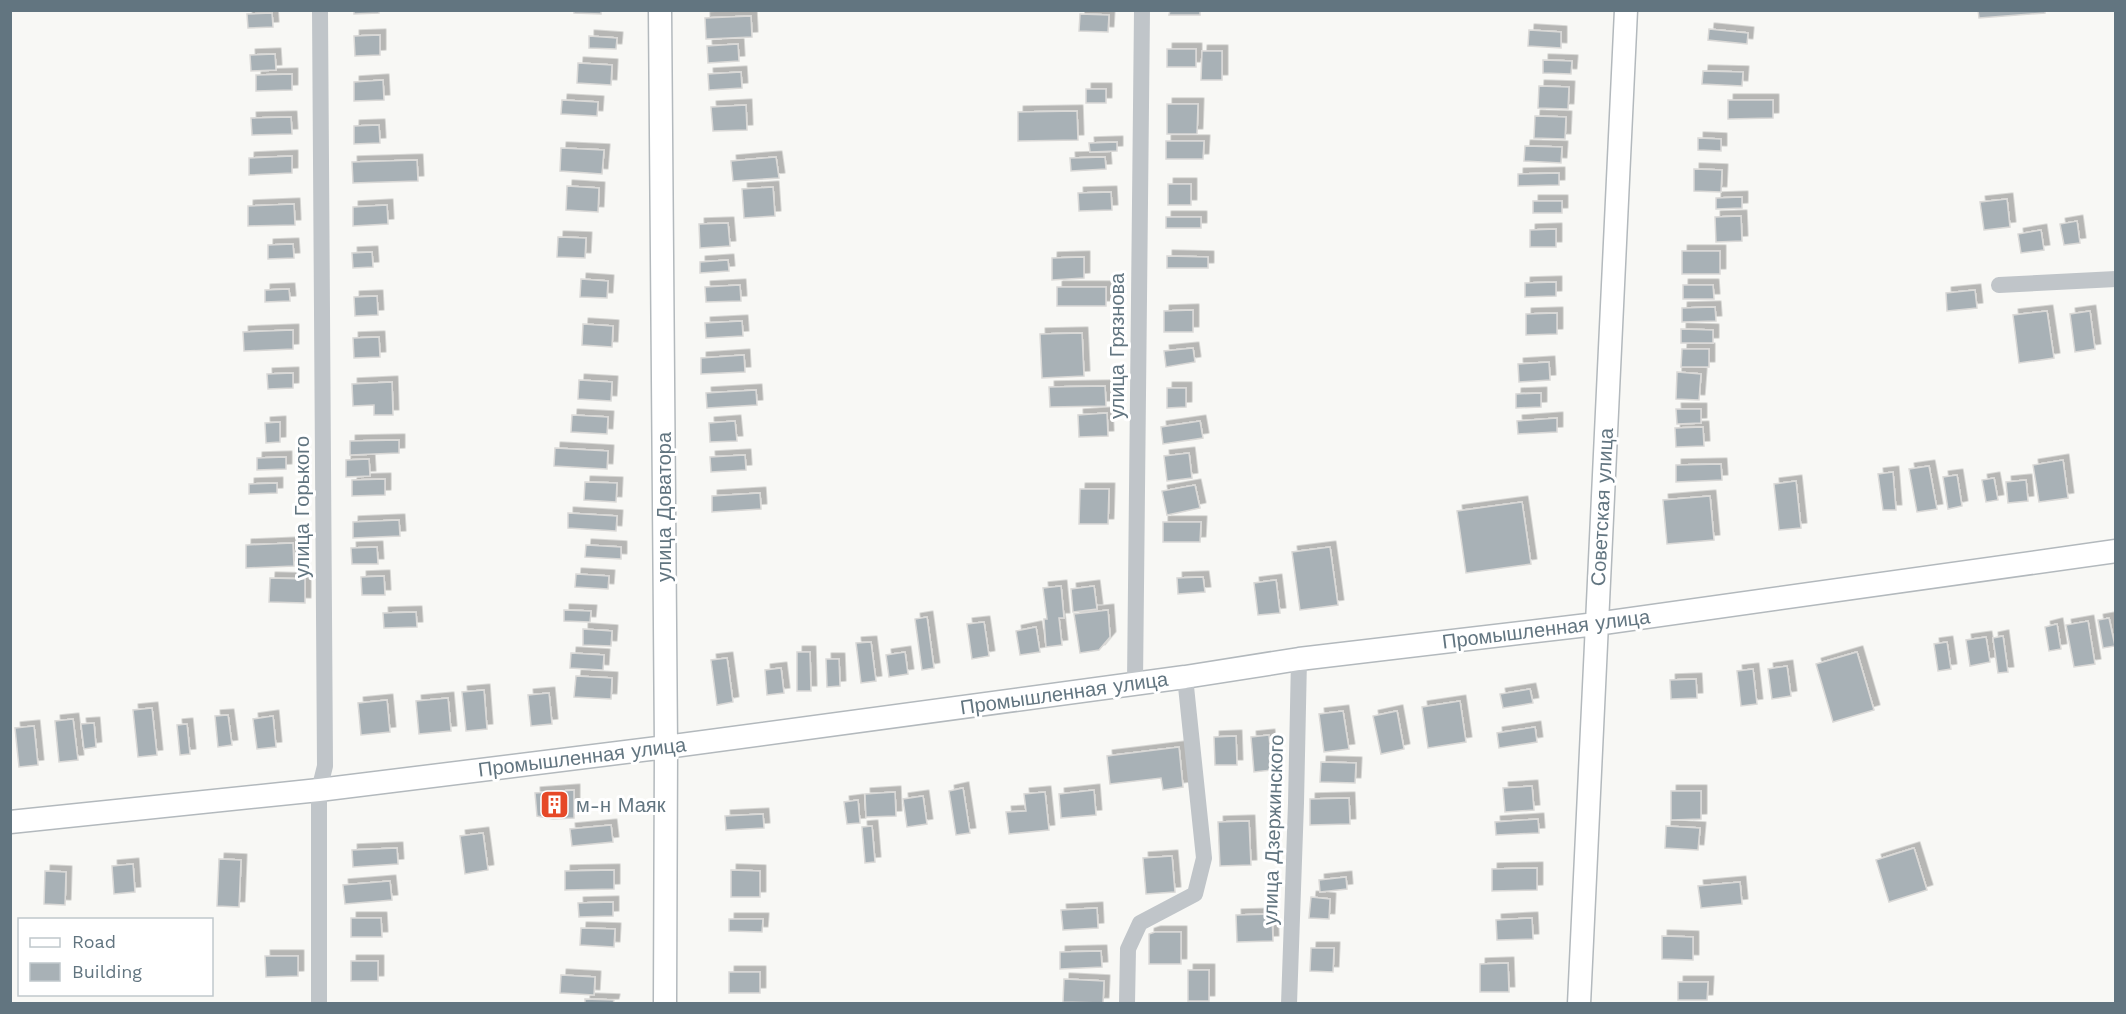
<svg xmlns="http://www.w3.org/2000/svg" width="2126" height="1014" font-family="'Work Sans',sans-serif">
<style>
.building{fill:#a8b1b6;stroke:#dad9d7;stroke-width:1.5;filter:url(#shadow)}
.lines{fill:none;stroke-linecap:round;stroke-linejoin:round}
.secondary-casing{stroke:#b3b9bd;stroke-width:25}
.street{stroke:#c0c5c9;stroke-width:16}
.secondary{stroke:#fff;stroke-width:22}
.labels{text-anchor:middle;stroke-width:6;stroke-linejoin:round;paint-order:stroke}
.street-label{font-size:20px;fill:#627580;stroke:#fff}
.poi-label{font-size:20px;fill:#627580;stroke:#fff;text-anchor:start}
</style>
<defs>
<filter id="shadow"><feDropShadow dx="5.5" dy="-5.5" stdDeviation="0" flood-color="#0004"/></filter>
</defs>
<rect width="100%" height="100%" fill="#f8f8f5"/>
<path class="building" d="M354,10H379V13L354,14Z
M574,10H601V14L574,13Z
M1170,10H1200V15H1169Z
M1978,10H2045V13L1979,18Z
M272,13L273,27L248,28L247,14Z
M1080,14L1109,15L1108,32L1079,31Z
M751,16L752,37L706,39L705,18Z
M1709,29L1748,33L1747,44L1708,40Z
M1529,30L1561,32V48L1528,46Z
M380,35V55L355,56L354,36Z
M589,36L617,38L616,49L589,48Z
M738,44L739,61L708,63L707,46Z
M1167,49H1196V67H1167Z
M1202,51H1222V80H1201Z
M275,54L276,70L251,71L250,55Z
M1543,60L1572,61L1571,74L1543,73Z
M578,63L612,65L611,85L577,83Z
M1703,71L1743,72L1742,86L1702,84Z
M741,72L742,88L709,90L708,74Z
M292,74V90L256,91V75Z
M383,80L384,100L354,101V82Z
M1539,86L1569,87L1568,109L1538,108Z
M1086,89H1106V103H1086Z
M562,100L598,102L597,116L561,114Z
M1728,100H1773V118L1728,119Z
M1167,104H1198L1197,134H1167Z
M746,105L747,130L713,131L711,107Z
M1077,111L1078,140L1018,141V112Z
M1535,116L1566,117L1565,139L1534,138Z
M291,117L292,134L252,135L251,118Z
M379,125L380,143L354,144V126Z
M1698,138L1721,139V151L1698,150Z
M1166,141H1204L1203,159H1166Z
M1117,142V151L1090,152L1089,143Z
M1525,146L1562,147L1561,163L1524,161Z
M561,148L604,150L602,174L560,171Z
M292,156V173L249,175V158Z
M776,157L779,178L733,181L731,161Z
M1105,157L1106,169L1071,171L1070,158Z
M417,160L418,181L353,183L352,162Z
M1694,169L1722,170L1721,192L1694,191Z
M1559,173V185L1518,186V174Z
M1168,184H1191V205H1168Z
M567,186L599,188L598,212L566,210Z
M773,187L775,216L744,218L742,189Z
M1111,192L1112,210L1079,211L1078,193Z
M1742,197V208L1716,209V198Z
M2007,199L2010,227L1984,230L1980,202Z
M1533,201H1562V213H1533Z
M294,204L295,225L248,226V206Z
M387,205L388,224L353,226V207Z
M1741,216L1742,241L1716,242L1715,217Z
M1166,217H1201V228H1166Z
M2077,221L2080,243L2064,245L2060,224Z
M728,223L730,246L700,248L699,224Z
M1556,229V247H1530V230Z
M2041,230L2044,250L2021,253L2018,234Z
M558,237L586,238L585,258L557,257Z
M293,244L294,258L268,259V245Z
M1682,251H1720V274H1682Z
M372,252L373,267L353,268L352,253Z
M1167,256L1208,257V268H1167Z
M1084,257V278L1052,280V258Z
M728,260L729,271L700,273V262Z
M581,279L608,281L607,298L580,297Z
M1556,282V296L1525,297V283Z
M740,285L741,301L706,302L705,287Z
M1683,285H1713L1714,299H1683Z
M1057,287H1106V306H1057Z
M289,289L290,301L265,302V290Z
M1975,290L1977,308L1947,311L1946,293Z
M377,296L378,315L355,316L354,297Z
M1715,307L1716,321L1682,322V308Z
M1193,310V332H1164V311Z
M2047,311L2054,358L2019,363L2013,315Z
M2090,311L2095,349L2075,352L2070,314Z
M1557,313V334L1526,335V314Z
M742,321L743,336L706,338L705,323Z
M583,324L613,326L612,347L582,345Z
M1681,329L1713,330V343H1681Z
M293,330V349L244,351L243,332Z
M1082,333L1084,376L1042,378L1040,334Z
M379,337L380,357L354,358L353,338Z
M1193,348L1195,362L1166,367L1164,351Z
M1682,349H1709V367H1681Z
M744,355L745,372L701,374V358Z
M1549,362L1550,380L1519,382L1518,364Z
M1677,372L1701,374L1699,400L1676,399Z
M293,373V388L268,389L267,374Z
M579,380L612,382L611,401L578,399Z
M392,382L393,415H374V405L353,406L352,384Z
M1105,386L1106,406L1050,407L1049,387Z
M1167,388H1186V407L1167,408Z
M756,390L757,405L707,408L706,393Z
M1541,393V407L1516,408V394Z
M1676,409H1701V423L1677,424Z
M1107,413L1108,436L1079,437L1078,415Z
M572,415L608,417L607,434L571,432Z
M1557,418V432L1518,434L1517,421Z
M735,421L737,441L710,442L709,423Z
M1200,421L1203,438L1163,444L1161,427Z
M280,422V442L266,443L265,423Z
M1703,427L1704,446L1676,447L1675,428Z
M399,440V453L350,455V441Z
M555,448L608,451L607,469L554,466Z
M1189,453L1192,478L1167,481L1164,456Z
M745,455L746,470L711,472L710,457Z
M286,457V469L257,470V458Z
M369,459L370,476L346,477V460Z
M2063,460L2068,498L2039,502L2033,465Z
M1721,464L1722,480L1676,482V465Z
M1929,466L1937,509L1917,512L1909,469Z
M1893,472L1896,510H1883L1878,474Z
M1957,475L1962,506L1948,509L1943,477Z
M1994,478L1998,500L1986,502L1982,480Z
M385,479V495L352,496V480Z
M2026,480L2028,501L2008,503L2006,482Z
M1796,481L1801,528L1779,530L1774,484Z
M585,482L617,483L616,502L584,500Z
M277,483V493L249,494V484Z
M1195,485L1200,508L1167,515L1162,491Z
M1080,489H1109L1108,524H1079Z
M760,493L761,509L712,512V496Z
M1710,496L1714,540L1667,544L1663,500Z
M1522,502L1531,564L1466,573L1457,511Z
M568,513L617,516L616,531L568,528Z
M399,520L400,536L353,538V522Z
M1163,522H1201L1200,542H1163Z
M293,543L294,566L246,568V545Z
M586,545L621,547V559L585,557Z
M377,547L378,564H352L351,548Z
M1330,547L1338,605L1300,610L1292,552Z
M576,574L609,576L608,589L575,587Z
M384,576L385,595H362L361,577Z
M1203,577L1205,592L1178,594L1177,578Z
M270,578L305,579V603L269,602Z
M1276,580L1280,613L1258,615L1254,583Z
M1061,586L1064,618H1059L1062,645L1046,647L1044,619H1047L1043,588Z
M1094,586L1097,609L1073,612L1071,589Z
M564,610L591,611L590,622L564,621Z
M1108,610L1110,637L1099,650L1080,653L1074,614Z
M416,612L417,627L384,628L383,613Z
M927,617L934,668L922,670L915,619Z
M2109,618L2115,646L2103,648L2098,620Z
M2088,621L2095,664L2074,667L2066,625Z
M984,622L989,656L972,659L967,624Z
M2057,624L2061,649L2049,651L2045,627Z
M1036,627L1040,652L1020,655L1016,631Z
M583,629L612,631L611,646L583,645Z
M2003,636L2008,672L1998,673L1993,638Z
M1986,637L1990,662L1970,666L1966,640Z
M871,642L876,681L861,683L856,643Z
M1947,642L1951,669L1938,671L1934,644Z
M797,652H810L811,691H797Z
M905,652L908,674L889,677L886,655Z
M1857,652L1874,710L1833,722L1816,664Z
M571,653L604,655L603,670L570,668Z
M727,658L733,702L717,705L711,660Z
M826,659H839L840,686L827,687Z
M1787,666L1791,696L1772,699L1768,669Z
M781,668L784,693L767,695L765,670Z
M1753,669L1757,704L1741,706L1737,671Z
M576,676L612,678L611,699L574,697Z
M1696,679L1697,698L1671,699L1670,680Z
M1530,689L1533,703L1503,708L1500,694Z
M484,690L487,729L466,731L462,692Z
M549,693L552,724L531,726L528,695Z
M448,698L451,731L419,734L416,701Z
M387,700L390,732L361,735L358,703Z
M1460,701L1466,742L1428,748L1422,707Z
M152,708L157,755L138,757L133,710Z
M1343,711L1349,749L1324,752L1319,714Z
M1397,711L1404,749L1381,754L1373,716Z
M228,715L232,745L218,747L215,716Z
M273,716L276,747L257,749L253,719Z
M73,719L78,760L59,762L55,721Z
M94,723L96,747L84,749L81,724Z
M187,724L190,754L180,755L177,725Z
M34,726L38,765L19,767L15,728Z
M1535,727L1537,742L1499,748L1497,733Z
M1269,735L1272,770L1254,772L1251,737Z
M1236,736L1237,765H1215L1214,737Z
M1179,747L1183,787L1163,790L1161,778L1110,784L1107,756Z
M1321,762L1356,763L1355,783L1320,782Z
M1532,786L1534,810L1505,812L1503,788Z
M963,788L970,833L956,835L949,791Z
M574,790V818L553,819L537,816L535,793Z
M1094,790L1096,815L1061,818L1059,794Z
M1671,791H1701V819L1671,820Z
M895,792L896,816L866,817L865,794Z
M1045,792L1049,830L1009,834L1006,812L1026,811L1024,794Z
M923,796L927,824L907,827L903,799Z
M1349,798L1350,824L1310,825V799Z
M858,800L860,823L847,824L844,802Z
M763,814L764,828L726,830L725,816Z
M1538,819L1539,833L1496,835L1495,822Z
M1249,821L1251,865L1220,866L1218,822Z
M611,825L613,842L572,846L570,829Z
M872,826L875,862L865,863L862,827Z
M1666,826L1700,828L1698,850L1665,848Z
M483,833L488,870L465,874L460,836Z
M397,848L398,864L353,867L352,850Z
M1914,848L1927,890L1889,902L1876,860Z
M1172,856L1175,892L1146,894L1143,858Z
M219,859L241,860L239,907L217,906Z
M133,864L135,892L114,894L112,866Z
M1537,868V890L1492,891V869Z
M614,870V889L565,890V871Z
M731,870L760,871V897H731Z
M45,871L66,872L65,905L44,904Z
M1346,877L1347,889L1320,892L1319,880Z
M390,881L392,900L345,904L343,885Z
M1740,882L1742,904L1701,908L1698,886Z
M1311,897L1330,899L1329,919L1309,918Z
M613,902V916L579,917L578,903Z
M1097,908L1098,928L1063,930L1061,910Z
M1272,914L1273,941L1237,942L1236,915Z
M351,918H381L382,937H351Z
M1532,918L1533,939L1497,940L1496,920Z
M729,919H763L762,932L729,931Z
M581,928L615,929L614,947L580,945Z
M1155,932H1181V964H1149V934Z
M1662,936L1693,937V960L1662,959Z
M1311,948H1334L1333,972L1310,971Z
M1101,951L1102,967L1060,969V952Z
M265,956H298V976L266,977Z
M351,961H378V981H351Z
M1508,963L1509,992H1480V964Z
M1188,970H1209V1001H1188Z
M729,972H760V993H729Z
M561,975L595,977L594,995L560,993Z
M1064,979L1104,981L1103,1003L1063,1002Z
M1678,982H1708L1707,1000H1678Z
M585,999L614,1000L613,1004H585Z"/>
<g class="lines">
<defs>
<path id="secondary" d="M660,10L666,747L665,1004
M10,822L319,790L666,747L1185,677L1299,659L1596,624L2116,551
M1579,1004L1626,10"/>
</defs>
<use href="#secondary" class="secondary-casing"/>
<path class="street" d="M1999,285L2116,279
M1135,683L1142,10
M319,1004V790L325,766L320,10
M1127,1004L1128,949L1140,923L1195,894L1204,858L1185,677
M1289,1004L1296,803L1299,659"/>
<use href="#secondary" class="secondary"/>
</g>
<defs>
<symbol id="building-square" viewBox="-11 -11 22 22"><rect x="-9" y="-9" width="18" height="18" rx="4" fill="#e64827" stroke="#fff"/><path d="M-4-6H4V6H1V3H-1V6H-4ZM-2.5-4.3h1.7v1.8h-1.7ZM.8-4.3h1.7v1.8H.8ZM-2.5-1h1.7V.8h-1.7ZM.8-1h1.7V.8H.8Z" fill="#fff"/></symbol>
</defs>
<g fill-rule="evenodd">
<use href="#building-square" x="538" y="788" width="33" height="33"/>
</g>
<g class="labels">
<g class="street-label">
<text transform="translate(1117 346) rotate(-90)" y="7">улица Грязнова</text>
<text transform="translate(302 507) rotate(-90)" y="7">улица Горького</text>
<text transform="translate(664 507) rotate(-90)" y="7">улица Доватора</text>
<text transform="translate(1602 507) rotate(-87)" y="7">Советская улица</text>
<text transform="translate(1546 629) rotate(-7)" y="7">Промышленная улица</text>
<text transform="translate(1064 693) rotate(-8)" y="7">Промышленная улица</text>
<text transform="translate(582 757) rotate(-7)" y="7">Промышленная улица</text>
<text transform="translate(1273 830) rotate(-88)" y="7">улица Дзержинского</text>
</g>
<g class="poi-label">
<text x="576" y="812">м-н Маяк</text>
</g>
</g>
<rect width="2126" height="1014" fill="none" stroke="#627580" stroke-width="24"/>
<rect x="18" y="918" width="195" height="78" fill="#ffffff" stroke="#c0c8cc" stroke-width="1.5"/>
<rect x="30" y="938" width="30" height="9" fill="#ffffff" stroke="#c0c8cc" stroke-width="1.5"/>
<text x="72" y="948" font-size="18" fill="#627580">Road</text>
<rect x="30" y="963" width="30" height="18" fill="#a8b1b6" stroke="#c0c8cc" stroke-width="1.5"/>
<text x="72" y="978" font-size="18" fill="#627580">Building</text>
</svg>
